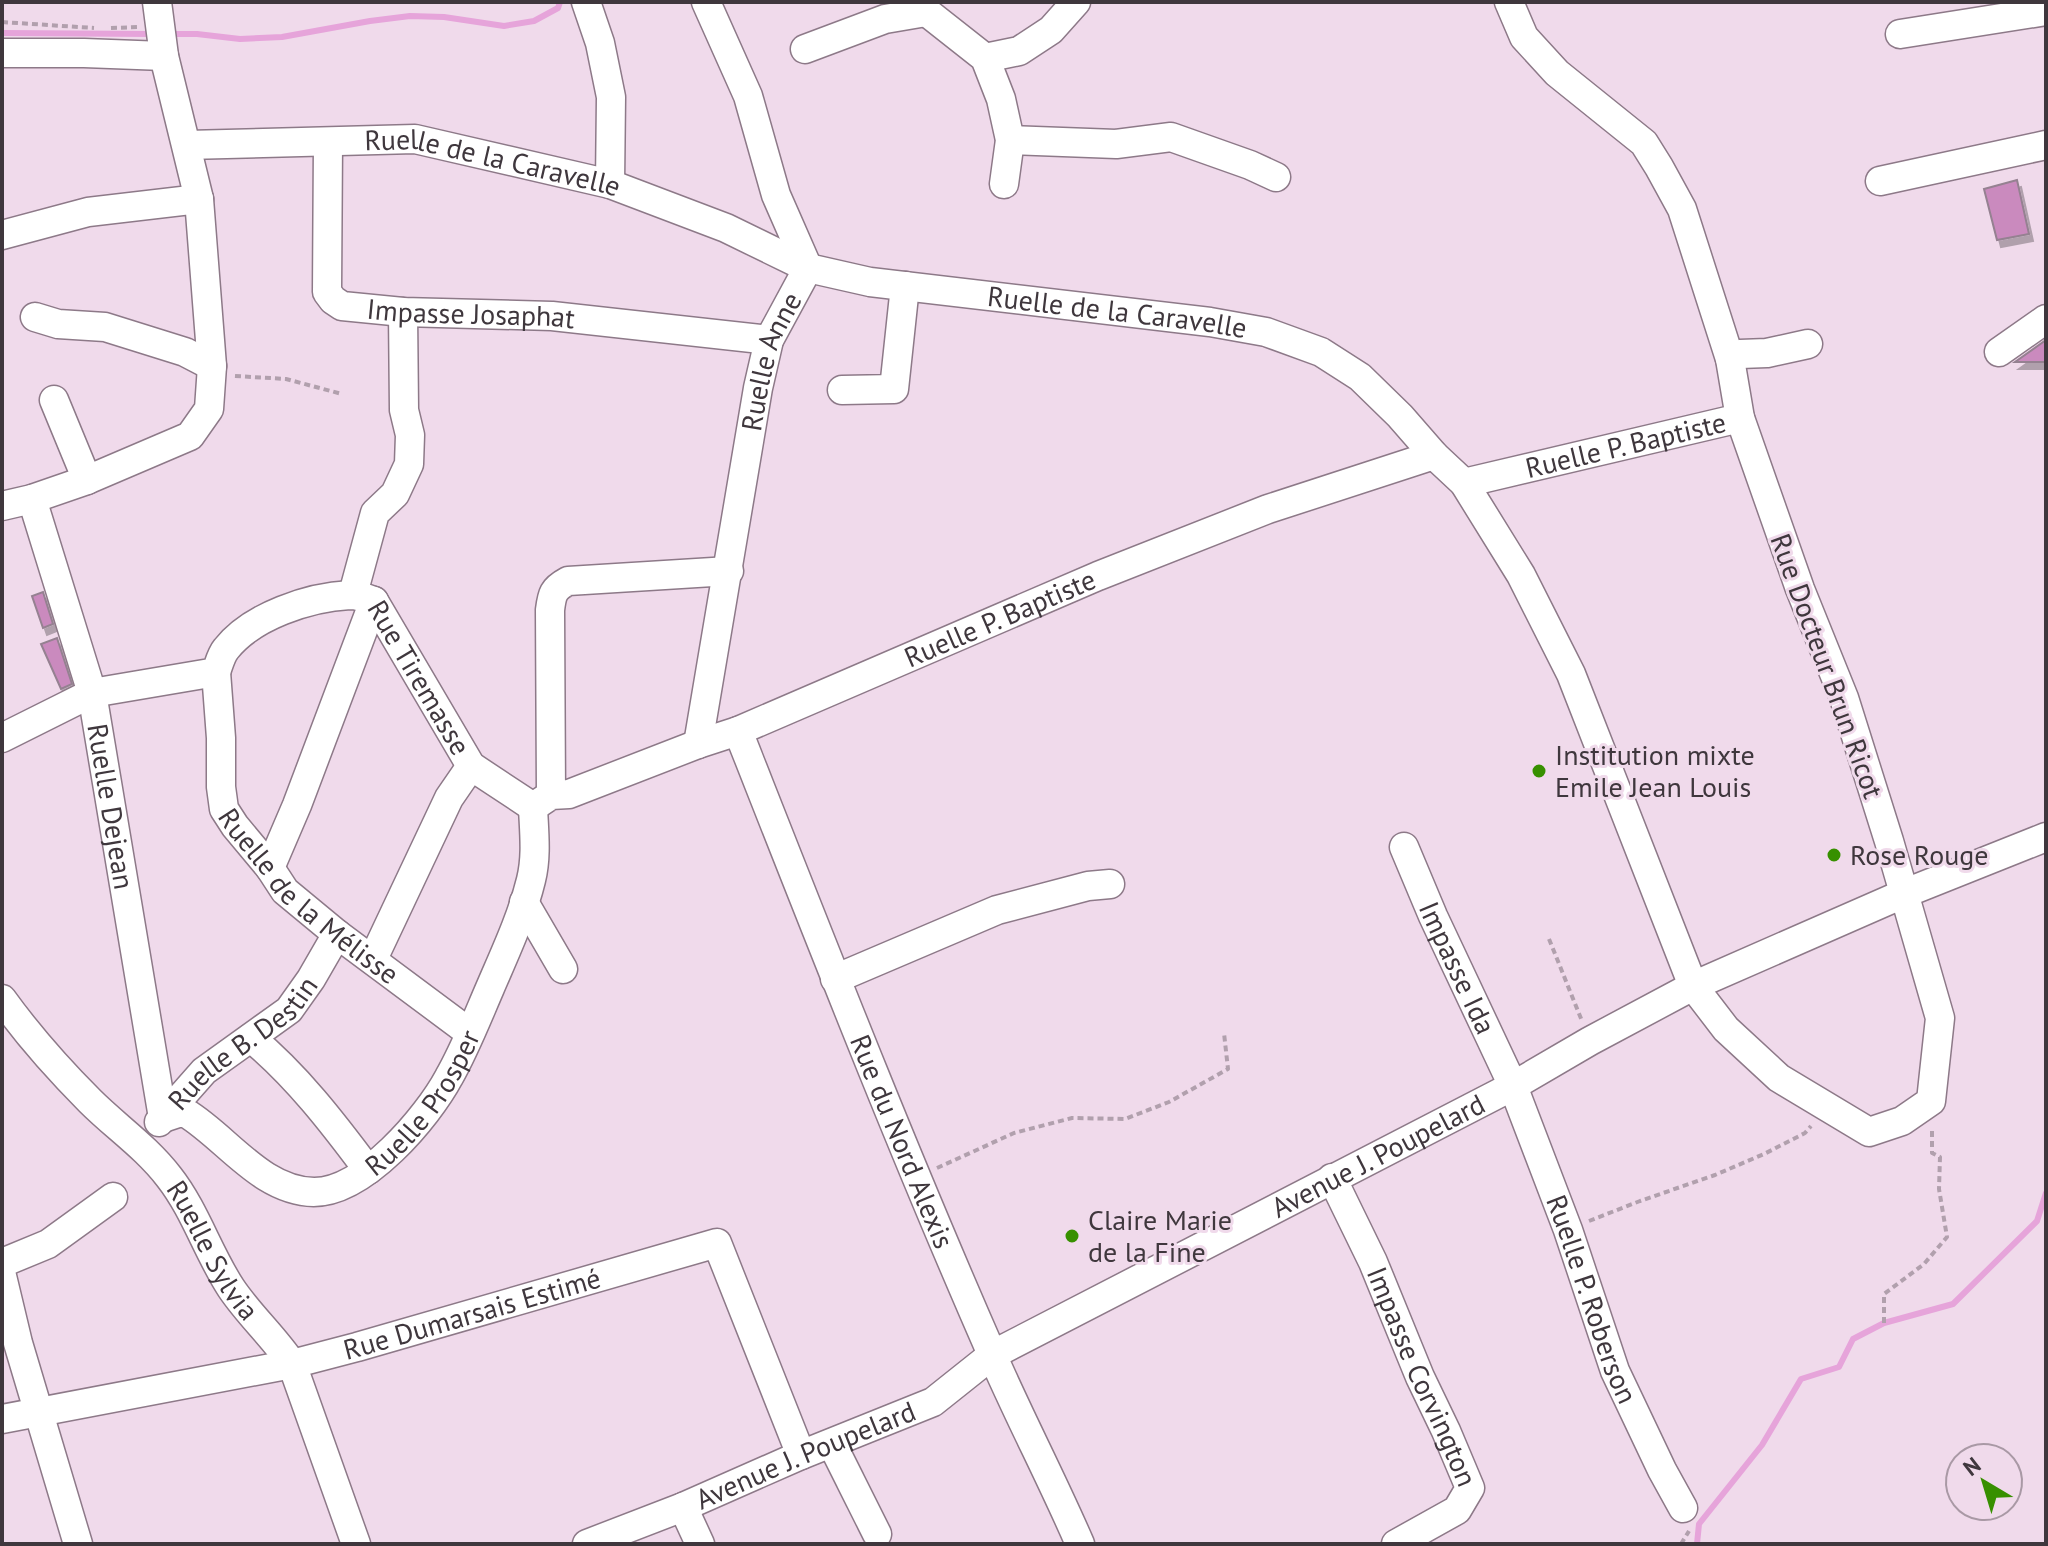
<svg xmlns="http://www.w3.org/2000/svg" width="2048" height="1546" font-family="'PT Sans',sans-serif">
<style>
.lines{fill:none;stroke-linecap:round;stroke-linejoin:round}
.stream{stroke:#e6a4da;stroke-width:6}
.building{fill:#ca8abe;stroke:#958191;stroke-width:2;filter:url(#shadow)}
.minor-casing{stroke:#8d7988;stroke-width:31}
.path{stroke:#b1a0ad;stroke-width:4;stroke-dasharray:6 4;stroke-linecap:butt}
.minor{stroke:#fff;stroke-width:28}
.poi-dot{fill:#379000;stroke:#f0daeb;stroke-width:3}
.labels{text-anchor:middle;stroke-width:6;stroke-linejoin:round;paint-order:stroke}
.street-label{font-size:28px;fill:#3f373d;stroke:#f0daeb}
.poi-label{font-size:28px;fill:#3f373d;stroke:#f0daeb;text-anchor:start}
</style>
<defs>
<filter id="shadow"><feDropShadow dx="4" dy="7" stdDeviation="0" flood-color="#0004"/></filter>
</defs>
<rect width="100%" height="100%" fill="#f0daeb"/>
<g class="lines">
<path class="stream" d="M2,33L151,34
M171,34H197L240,39L282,37L370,21L410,16L444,17L504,26L534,21L558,8L560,2
M1697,1544L1699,1524L1762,1445L1801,1379L1839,1367L1853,1339L1884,1323L1953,1304L2037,1221L2046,1193"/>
</g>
<path class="building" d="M2017,180L2029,234L1997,240L1984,189Z
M2046,340V362H2015Z
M43,592L53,624L43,628L32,596Z
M57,638L72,684L61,689L41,644Z"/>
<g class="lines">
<defs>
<g id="minor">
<path d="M586,2L600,43L611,97L610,184"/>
<path d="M914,2L985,58L1001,99L1010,140L1004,184"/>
<path d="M1900,34L2046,11"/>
<path d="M805,49L885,19L926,12"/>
<path d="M2,53H84L164,56"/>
<path d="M985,58L1019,51L1051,30L1076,2"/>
<path d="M1010,140L1116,144L1171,137L1250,165L1276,177"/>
<path id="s1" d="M328,142L327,292L333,300L342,306L403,312L552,316L769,340"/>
<path id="s2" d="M187,145L415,139L610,184L726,228L808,268L870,282L1210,322L1266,332L1321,352L1360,377L1400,416L1434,455L1464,483L1521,575L1571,674L1693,986L1726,1029L1779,1078L1869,1132L1902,1121L1931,1101L1940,1018L1889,841L1844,698L1800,589L1740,418L1730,359L1682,209L1659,167L1644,143L1557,73L1524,37L1509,2"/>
<path d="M1880,181L2046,145"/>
<path d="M2,235L88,212L199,199"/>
<path d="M35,317L58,324L105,327L185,352L212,366"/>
<path d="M1999,352L2046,319"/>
<path d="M1730,359L1740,354L1767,353L1808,344"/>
<path d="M842,390L894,389L905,286"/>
<path d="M54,400L87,480"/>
<path id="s3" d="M1464,483L1740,418"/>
<path id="s4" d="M32,499L92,693L163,1118L178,1113H186C227,1138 261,1191 314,1192C364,1192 427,1118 449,1077C465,1049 477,1018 490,988C505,953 522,917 531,880C537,856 534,832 533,807"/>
<path d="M2,506L32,499L87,480L190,436L209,409L212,366L199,199L164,56L157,2"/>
<path d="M353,594L375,513L395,494L409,464L410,435L404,410L403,312"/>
<path id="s5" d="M216,672L221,738V787L224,809L235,826L270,868L285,891L337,934L470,1033"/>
<path id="s6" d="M738,731C820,939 901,1147 991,1352C1019,1417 1052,1479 1080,1544"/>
<path id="s7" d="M2,738L92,693L216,672C219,664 221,655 226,649C252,616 309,597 350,595C358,595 366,598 374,601L471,766L533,807L551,795L569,794L698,744L738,731L1098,576L1268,509L1434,455"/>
<path id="s8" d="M698,744L758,388L769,340L808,268L776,195L748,96L706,2"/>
<path d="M551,795L550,610C552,594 553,589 568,581L729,571"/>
<path id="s9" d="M1404,847L1433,916L1513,1086L1568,1230L1615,1371L1662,1470L1683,1508"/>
<path d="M270,868L297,805L374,601"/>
<path d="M524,902L563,969"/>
<path d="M373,959L449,798L471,766"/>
<path d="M835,979L997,910L1088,886L1110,884"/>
<path id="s10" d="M2,999C28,1035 58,1069 90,1101C116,1127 146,1147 169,1177C195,1210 208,1253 231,1288C249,1315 274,1337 292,1364L356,1544"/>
<path d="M251,1038C296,1075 333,1123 368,1170"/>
<path id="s11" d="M159,1122L204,1071L289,1010L311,979L337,934"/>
<path id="s12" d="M1332,1178L1373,1262L1420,1377L1446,1431L1470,1488L1457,1510L1396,1544"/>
<path d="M2,1263L48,1244L113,1197"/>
<path d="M2,1276L18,1343L78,1544"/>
<path id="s13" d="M2,1419L292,1364L357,1347L717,1243L801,1455"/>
<path d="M832,1444L877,1534"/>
<path d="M683,1507L700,1544"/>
<path id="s14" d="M587,1544L683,1507L801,1455L933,1402L992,1355L1513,1086L1590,1041L1693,986L1903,894L2046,837"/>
</g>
</defs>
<use href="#minor" class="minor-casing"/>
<path class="path" d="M2,22L94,28
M111,28L138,27
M235,376L286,379L342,394
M1549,939L1582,1021
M937,1168L1014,1133L1072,1118L1125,1119L1169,1102L1228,1069L1224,1033
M1589,1221L1640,1201L1715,1175L1764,1154L1805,1133L1811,1126
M1884,1323V1294L1924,1264L1947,1237L1939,1189L1940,1157L1932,1153V1127
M1681,1544L1689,1531"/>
<use href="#minor" class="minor"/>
</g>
<g class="poi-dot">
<circle cx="1539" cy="771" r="8"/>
<circle cx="1834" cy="855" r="8"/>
<circle cx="1072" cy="1236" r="8"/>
</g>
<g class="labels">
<g class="street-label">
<text dy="10" stroke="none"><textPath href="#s2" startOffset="308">Ruelle de la Caravelle</textPath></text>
<text dy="10" stroke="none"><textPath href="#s1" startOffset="300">Impasse Josaphat</textPath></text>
<text dy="10" stroke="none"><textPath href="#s2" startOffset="956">Ruelle de la Caravelle</textPath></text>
<text dy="10" stroke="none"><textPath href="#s8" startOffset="390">Ruelle Anne</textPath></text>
<text dy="10" stroke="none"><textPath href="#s3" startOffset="166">Ruelle P. Baptiste</textPath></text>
<text dy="10" stroke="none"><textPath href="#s7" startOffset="1186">Ruelle P. Baptiste</textPath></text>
<text transform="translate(1827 666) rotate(70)" y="10">Rue Docteur Brun Ricot</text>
<text dy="10" stroke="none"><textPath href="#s7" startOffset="504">Rue Tiremasse</textPath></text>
<text dy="10" stroke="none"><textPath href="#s4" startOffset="318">Ruelle Dejean</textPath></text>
<text dy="10" stroke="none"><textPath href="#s5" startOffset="260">Ruelle de la Mélisse</textPath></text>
<text dy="10" stroke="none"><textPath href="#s9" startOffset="132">Impasse Ida</textPath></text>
<text dy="10" stroke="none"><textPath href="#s11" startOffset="116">Ruelle B. Destin</textPath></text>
<text dy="10" stroke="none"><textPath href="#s4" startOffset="958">Ruelle Prosper</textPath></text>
<text dy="10" stroke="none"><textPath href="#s6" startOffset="442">Rue du Nord Alexis</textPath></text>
<text dy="10" stroke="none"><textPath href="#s14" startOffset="884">Avenue J. Poupelard</textPath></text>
<text dy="10" stroke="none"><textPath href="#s10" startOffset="330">Ruelle Sylvia</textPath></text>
<text dy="10" stroke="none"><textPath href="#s9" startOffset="490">Ruelle P. Roberson</textPath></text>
<text dy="10" stroke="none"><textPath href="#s13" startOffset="482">Rue Dumarsais Estimé</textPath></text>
<text dy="10" stroke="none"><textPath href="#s12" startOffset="218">Impasse Corvington</textPath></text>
<text dy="10" stroke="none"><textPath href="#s14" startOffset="236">Avenue J. Poupelard</textPath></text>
</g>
<g class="poi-label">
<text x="1555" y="765">Institution mixte<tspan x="1555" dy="32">Emile Jean Louis</tspan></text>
<text x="1850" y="865">Rose Rouge</text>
<text x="1088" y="1230">Claire Marie<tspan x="1088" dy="32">de la Fine</tspan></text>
</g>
</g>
<rect width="2048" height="1546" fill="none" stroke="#3f373d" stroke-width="8"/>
<g transform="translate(1984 1482) rotate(322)"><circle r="38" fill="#f0daeb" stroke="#a999a5" stroke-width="2"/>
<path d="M0-6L14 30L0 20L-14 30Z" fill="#379000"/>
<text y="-12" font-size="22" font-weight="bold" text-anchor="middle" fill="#3f373d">N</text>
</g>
</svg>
